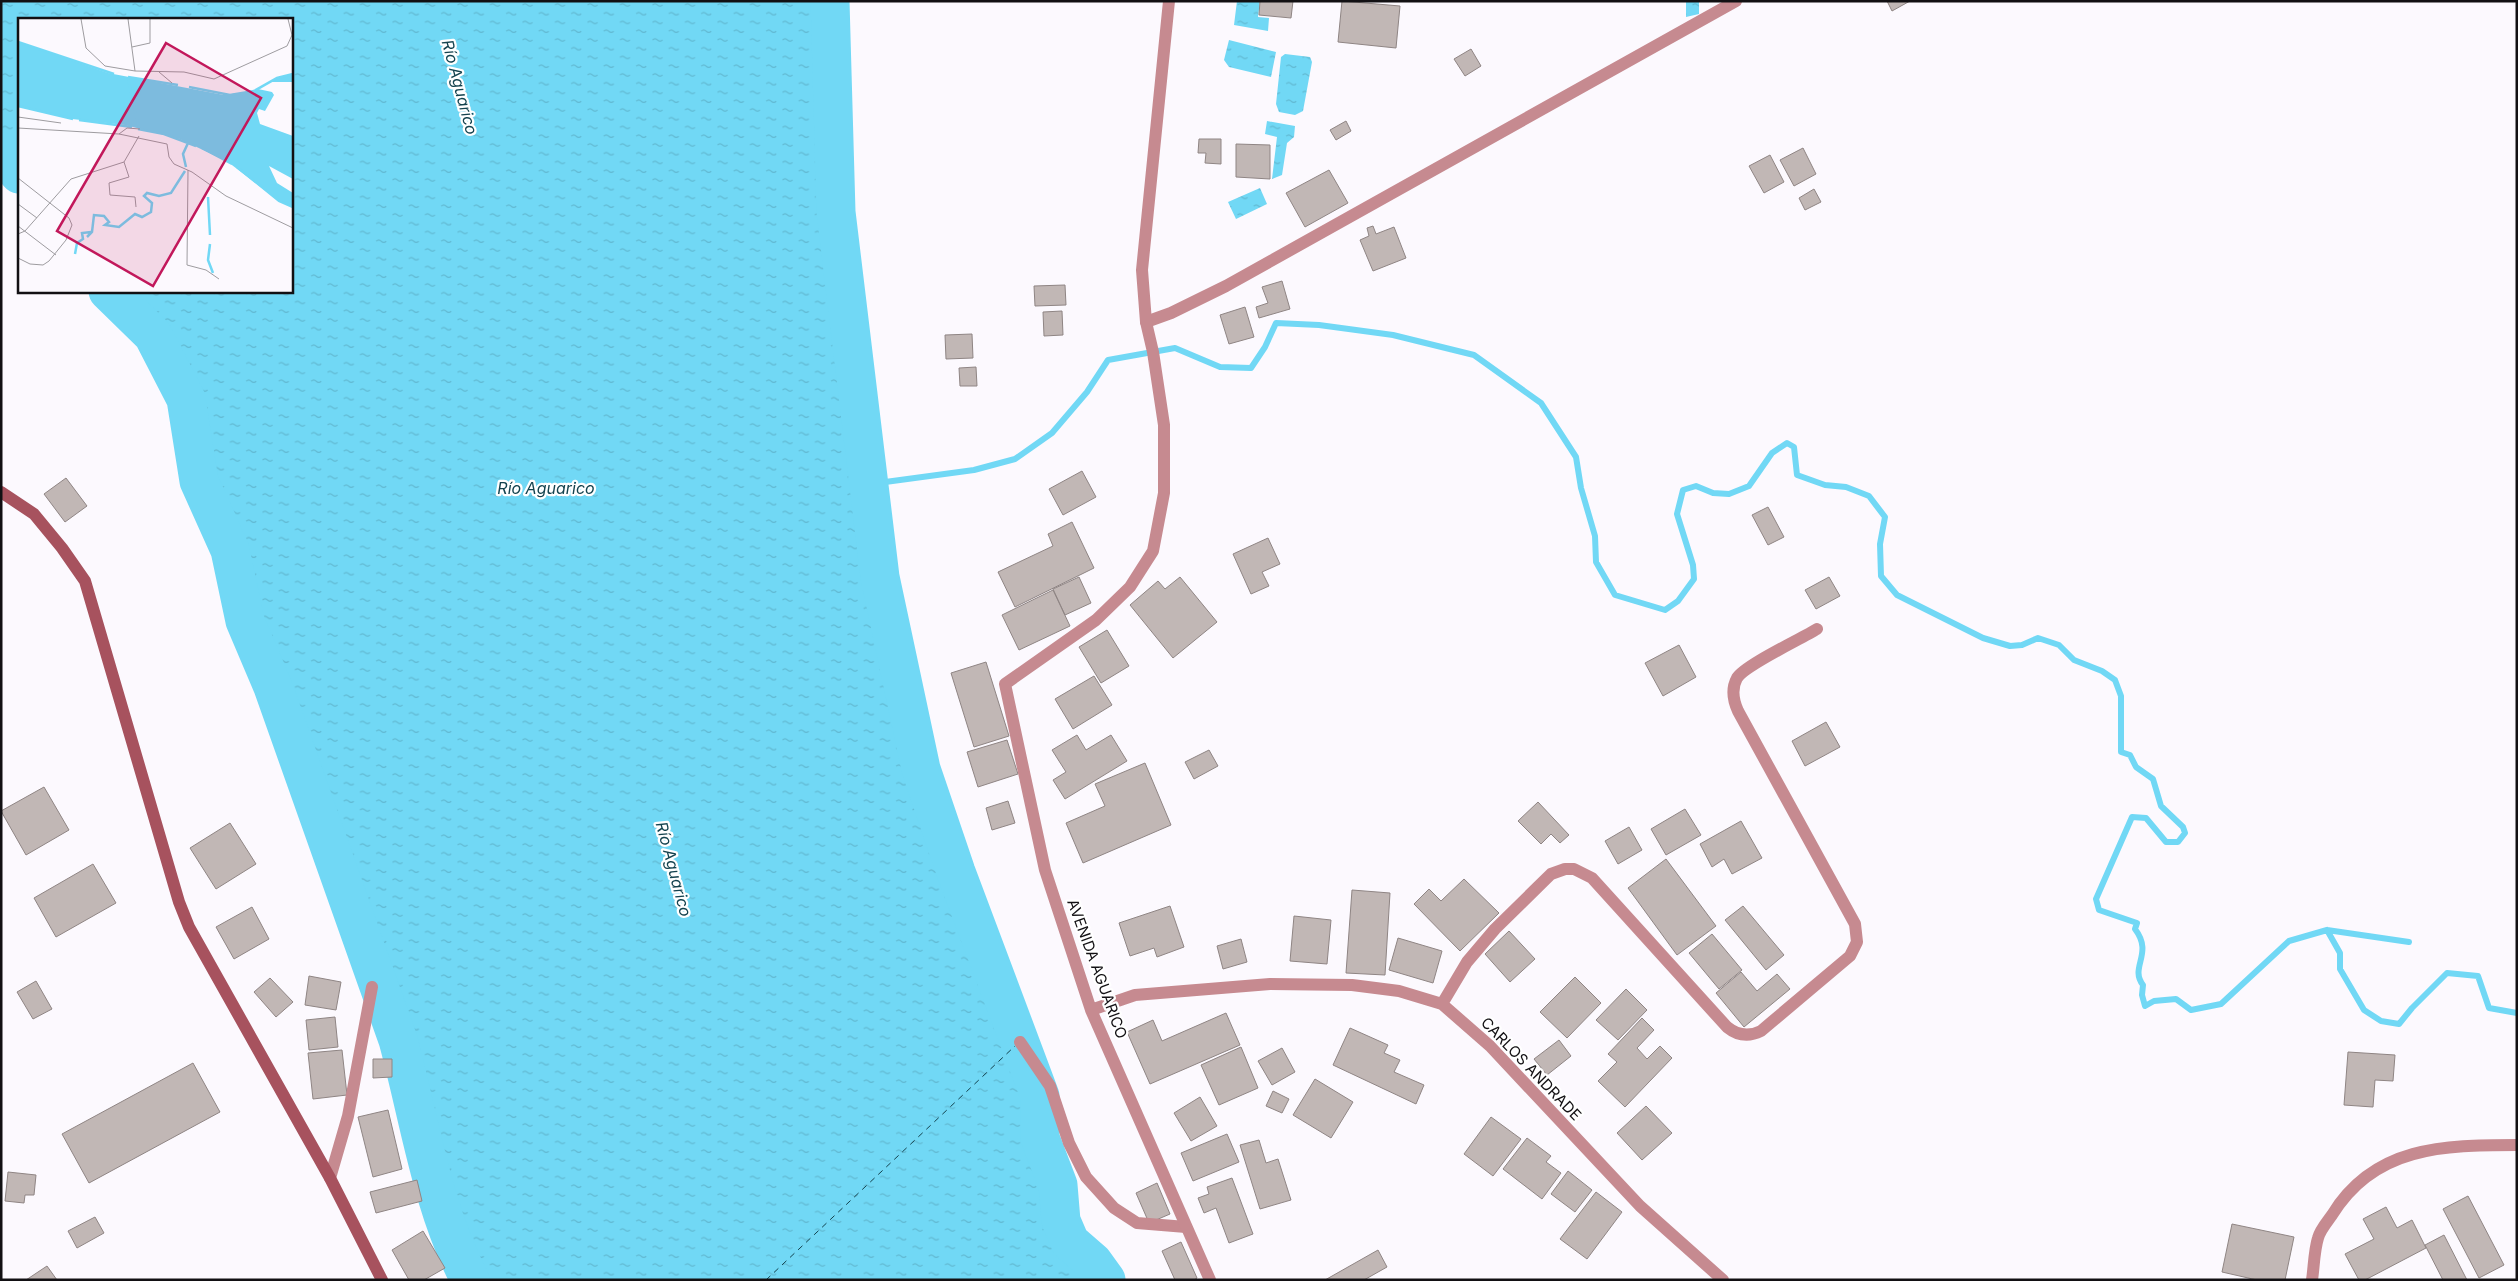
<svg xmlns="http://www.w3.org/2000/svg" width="2518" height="1281" font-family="Inter,sans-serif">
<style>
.water{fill:url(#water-ripples)}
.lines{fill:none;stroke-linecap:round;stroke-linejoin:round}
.stream{stroke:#71d8f5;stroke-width:6}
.river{stroke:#71d8f5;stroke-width:39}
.ferry{stroke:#14434f;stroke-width:1;stroke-dasharray:6 5;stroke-linecap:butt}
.building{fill:#c1b7b5;stroke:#8f8584}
.lane{stroke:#c68a90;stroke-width:12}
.street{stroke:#c68a90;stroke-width:12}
.secondary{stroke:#a7525e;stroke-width:12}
.labels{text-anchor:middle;stroke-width:4.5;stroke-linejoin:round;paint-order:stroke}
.street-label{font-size:15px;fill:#121013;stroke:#fff}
.water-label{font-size:16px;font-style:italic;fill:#14434f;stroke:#fff}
.inset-river{fill:none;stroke:#71d8f5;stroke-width:2.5}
.inset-road{fill:none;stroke:#9e9ca0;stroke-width:1}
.view{fill:#c2185b;fill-opacity:0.15;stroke:#c2185b;stroke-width:2.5}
.inset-edge{fill:none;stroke:#121013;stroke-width:2.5}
</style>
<defs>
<pattern id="water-ripples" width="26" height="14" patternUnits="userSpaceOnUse" patternTransform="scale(1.25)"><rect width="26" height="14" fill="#71d8f5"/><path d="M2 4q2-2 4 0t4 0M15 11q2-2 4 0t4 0" fill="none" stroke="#61b8d1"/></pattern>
</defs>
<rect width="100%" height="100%" fill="#fcf9fe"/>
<path class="water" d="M1,1H830L836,212L880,577L921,769L956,872L1040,1096V1138L1058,1185L1061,1221L1070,1242L1093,1262L1106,1280H470C431,1205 420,1121 398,1040L273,687L245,621L230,550L199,481L186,399L153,335L108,291H291V19H19V174L1,152Z
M1237,1H1260L1258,17L1269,18L1268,31L1234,25Z
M1686,1H1699V14L1686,17Z
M1229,40L1276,52L1271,77L1229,67L1224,60Z
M1285,54L1310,57L1312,62L1303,111L1295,115L1279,112L1276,104L1281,57Z
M1267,121L1295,126L1294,137L1287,143L1282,175L1272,179L1277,137L1265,134Z
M1260,188L1267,204L1236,219L1228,202Z"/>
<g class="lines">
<path class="stream" d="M863,485L974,470L1015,459L1052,433L1087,392L1108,360L1175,348L1220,367L1251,368L1265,347L1276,323L1319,325L1393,335L1474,355L1541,403L1576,457L1581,488L1595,536L1596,562L1615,595L1665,610L1678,601L1694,579L1693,565L1677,514L1683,490L1696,486L1713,493L1729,494L1749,486L1772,453L1787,443L1794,447L1797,475L1825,485L1846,487L1869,496L1885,517L1880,544L1881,576L1897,595L1983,638L2010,646L2022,645L2038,638L2059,645L2074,660L2102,671L2115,680L2121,696V752L2130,755L2136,767L2153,779L2161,806L2183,827L2185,833L2178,842H2166L2146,818L2132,817L2096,899L2099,910L2137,923L2135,929C2154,954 2129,967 2143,985L2142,995L2145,1006L2154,1001L2176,999L2191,1010L2221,1004L2289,941L2327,930L2409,942
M2327,930L2340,953V969L2364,1010L2381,1021L2399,1024L2412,1008L2447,973L2478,976L2489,1008L2517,1013"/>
<path class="river" d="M830,1L836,212L880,577L921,769L956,872L1040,1096V1138L1058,1185L1061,1221L1070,1242L1093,1262L1106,1280
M1,152L19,174
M108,291L153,335L186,399L199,481L230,550L245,621L273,687L398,1040C420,1121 431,1205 470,1280"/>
<path class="ferry" d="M766,1280L1015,1046"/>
</g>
<path class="building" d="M1260,1H1293L1291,18L1259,15Z
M1342,1L1400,6L1396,48L1338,42Z
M1887,1H1910L1892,11Z
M1471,49L1481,66L1465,76L1454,59Z
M1346,121L1351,131L1336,140L1330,130Z
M1199,139H1221V164L1205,163L1206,153H1198Z
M1236,144L1270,145V179L1236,177Z
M1803,148L1816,174L1794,186L1780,160Z
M1770,155L1784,182L1764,193L1749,166Z
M1329,170L1348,203L1305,227L1286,193Z
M1814,189L1821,202L1805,210L1799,198Z
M1373,226L1376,234L1394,227L1406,258L1373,271L1360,240L1369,236L1367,228Z
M1282,281L1290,309L1259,318L1256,307L1268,303L1262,287Z
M1065,285L1066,305L1035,306L1034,286Z
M1245,307L1254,337L1229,344L1220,315Z
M1062,311L1063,335L1044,336L1043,312Z
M972,334L973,358L946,359L945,335Z
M976,367L977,386H960L959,368Z
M1082,471L1096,497L1063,515L1049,489Z
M66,478L87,506L65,522L44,494Z
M1768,507L1784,537L1768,545L1752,515Z
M1072,522L1094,568L1015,607L998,572L1053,546L1048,534Z
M1268,538L1280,564L1262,572L1269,586L1251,594L1233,554Z
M1079,577L1091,603L1065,615L1053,589Z
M1180,577L1217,622L1173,658L1130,605L1158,581L1165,589Z
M1829,577L1840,596L1816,609L1805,590Z
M1053,590L1070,626L1019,650L1002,615Z
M1107,630L1129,666L1101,683L1079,647Z
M1679,645L1696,677L1663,696L1645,663Z
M986,662L1009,736L974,747L951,673Z
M1094,676L1112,705L1073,729L1055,699Z
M1826,722L1840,747L1805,766L1792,741Z
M1077,735L1086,750L1111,735L1127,761L1065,799L1053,780L1066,772L1052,750Z
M1007,740L1018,774L978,787L967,752Z
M1209,750L1218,766L1194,779L1185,762Z
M1145,763L1171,825L1083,863L1066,823L1105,806L1095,784Z
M44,787L69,830L26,855L1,811Z
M1008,801L1015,823L992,830L986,808Z
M1538,802L1569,835L1560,843L1551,834L1541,844L1518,821Z
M1685,809L1701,835L1666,855L1651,829Z
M1741,821L1762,858L1732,874L1724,859L1712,867L1700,844Z
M230,823L256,864L216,889L190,848Z
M1629,827L1642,850L1618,864L1605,841Z
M1666,859L1716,926L1677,955L1628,888Z
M93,864L116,903L56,937L34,898Z
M1464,879L1499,913L1460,951L1414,904L1429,889L1441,901Z
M1352,890L1390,893L1385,975L1346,973Z
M1170,906L1184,947L1157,957L1154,948L1130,956L1119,923Z
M1743,906L1784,955L1766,970L1725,920Z
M252,907L269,939L234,959L216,927Z
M1294,916L1331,920L1327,964L1290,961Z
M1509,931L1535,959L1510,982L1485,954Z
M1712,934L1742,970L1719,989L1689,953Z
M1398,938L1442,951L1433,983L1389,970Z
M1241,939L1247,962L1223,969L1217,946Z
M1741,972L1757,991L1777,974L1790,989L1744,1027L1716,993Z
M309,976L341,982L336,1010L305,1005Z
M1575,977L1601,1003L1567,1038L1540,1012Z
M270,978L293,1002L276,1017L254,992Z
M36,981L52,1009L33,1019L17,992Z
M1626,989L1647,1010L1618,1040L1596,1020Z
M1226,1013L1240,1045L1150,1084L1127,1032L1153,1020L1162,1041Z
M335,1017L338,1047L309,1050L306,1020Z
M1642,1018L1654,1030L1637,1048L1647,1059L1660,1046L1672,1058L1625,1107L1598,1081L1617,1062L1608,1054Z
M1350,1028L1388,1045L1384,1053L1400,1060L1394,1072L1424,1085L1416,1104L1333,1065Z
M1559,1040L1571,1056L1547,1075L1534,1059Z
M1241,1047L1258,1088L1219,1105L1201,1065Z
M1282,1048L1295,1072L1272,1085L1258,1061Z
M342,1050L347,1095L313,1099L308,1053Z
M2348,1052L2395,1055L2393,1081L2375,1080L2373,1107L2344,1105Z
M373,1059H392V1077L373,1078Z
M193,1063L220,1112L89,1183L62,1134Z
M1315,1079L1353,1102L1331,1138L1293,1115Z
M1273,1091L1289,1099L1282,1113L1266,1106Z
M1200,1097L1217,1126L1191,1141L1174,1113Z
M1646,1106L1672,1133L1642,1160L1617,1133Z
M388,1110L402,1169L373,1177L358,1117Z
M1491,1117L1521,1139L1493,1176L1464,1154Z
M1227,1134L1239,1162L1193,1181L1181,1153Z
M1527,1138L1551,1156L1546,1162L1561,1173L1542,1199L1503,1169Z
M1259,1140L1266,1163L1278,1159L1291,1200L1260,1209L1240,1145Z
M1568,1171L1592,1190L1575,1212L1551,1194Z
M8,1172L36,1175L34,1195H25L24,1203L5,1201Z
M1232,1178L1253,1234L1229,1243L1216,1208L1204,1213L1198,1198L1209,1194L1207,1187Z
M417,1180L422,1201L376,1213L370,1192Z
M1157,1183L1170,1214L1149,1223L1136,1193Z
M1596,1192L1622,1212L1587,1259L1560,1239Z
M2468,1196L2504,1265L2479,1278L2443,1209Z
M2386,1207L2397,1228L2412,1220L2426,1248L2365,1280H2359L2345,1254L2374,1239L2363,1219Z
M95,1217L104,1233L77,1248L68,1231Z
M2232,1224L2294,1237L2285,1280H2257L2222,1272Z
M423,1231L445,1268L424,1280H409L392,1250Z
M2444,1235L2467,1280H2443L2425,1245Z
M1181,1242L1197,1278L1194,1280H1175L1162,1251Z
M1378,1250L1387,1267L1364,1280H1325Z
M47,1266L57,1280H26Z"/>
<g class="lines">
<path class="lane" d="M1146,322L1171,313L1226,286L1736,1
M1020,1042L1050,1086L1069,1143L1086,1177L1114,1208L1137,1223L1186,1227"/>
<path class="street" d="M1169,1L1142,270L1146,322L1153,352L1164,425V493L1153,551L1130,587L1096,620L1005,684L1045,870L1091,1010L1210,1280
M1442,1004L1467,962L1495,929L1551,874L1565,869H1574L1592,878L1727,1027C1738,1036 1749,1037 1761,1031L1850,956L1857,942L1855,924L1738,711C1733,700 1731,689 1737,678C1745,665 1801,639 1817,629
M1091,1010L1135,995L1270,984L1352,985L1399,991L1442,1004L1490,1046L1640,1206L1723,1280
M330,1178L348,1116L372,987
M2312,1280C2314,1267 2314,1251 2318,1238C2320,1230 2327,1222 2332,1215C2374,1146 2444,1145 2517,1145"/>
<path class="secondary" d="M1,492L34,514L62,548L85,581L179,902L189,927L330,1178L382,1280"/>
</g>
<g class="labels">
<g class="street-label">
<text transform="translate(1097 969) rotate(70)" y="5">AVENIDA AGUARICO</text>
<text transform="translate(1531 1069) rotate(46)" y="5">CARLOS ANDRADE</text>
</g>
<g class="water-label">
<text transform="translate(460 87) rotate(75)" y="6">Río Aguarico</text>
<text x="546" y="494">Río Aguarico</text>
<text transform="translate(674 869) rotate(75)" y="6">Río Aguarico</text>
</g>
</g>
<g transform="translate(18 18)">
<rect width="275" height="275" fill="#fcf9fe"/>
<path d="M0,24L90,55L206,77L236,73L259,60L275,56V64H253L240,71L254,74L256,77L247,93L241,91L239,95L242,106L275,118V161L251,148L259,165L275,175V189L261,183L210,144L162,121L107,107L54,101L0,88Z" fill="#71d8f5"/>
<path class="inset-river" d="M0,24L96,56M110,59L160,67M110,60L121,110M171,69L212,77L236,73L259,60L275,56M0,88L55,101M61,102L114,109M120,111L146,116L178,128M184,130L214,146M168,149L165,136L170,125M219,149L261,183L275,189M190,179L192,217M69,219L74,214L76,197L86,198L91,204L87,207L101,209L117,196L124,199L133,194L134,185L126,178L129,175L141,178L153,175L167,153M192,226L190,242L195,255M57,236L59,225L65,221L64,215L73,214"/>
<path class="inset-road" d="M63,1L68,30L87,48L117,53L166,54L196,61L269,28L274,17L270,1M110,1L117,53M114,29L132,25V1M141,54L154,65M0,99L43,105M0,110L101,116L149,126L151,139L156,146L174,154L208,178L275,210M101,116L109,110L122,111M106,144L111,159L91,165L92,177L117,179L118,189M170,152L169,247L188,252L201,261M0,160L51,200L54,207L48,222L31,243L25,247L12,246L0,240M0,186L19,200M0,208L38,237M0,216L7,213L53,161L106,144L121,118"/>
<path class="view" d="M148,25L243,80L135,268L39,213Z"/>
<rect width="275" height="275" class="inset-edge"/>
</g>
<rect width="2518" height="1281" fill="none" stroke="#121013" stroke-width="5"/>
</svg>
